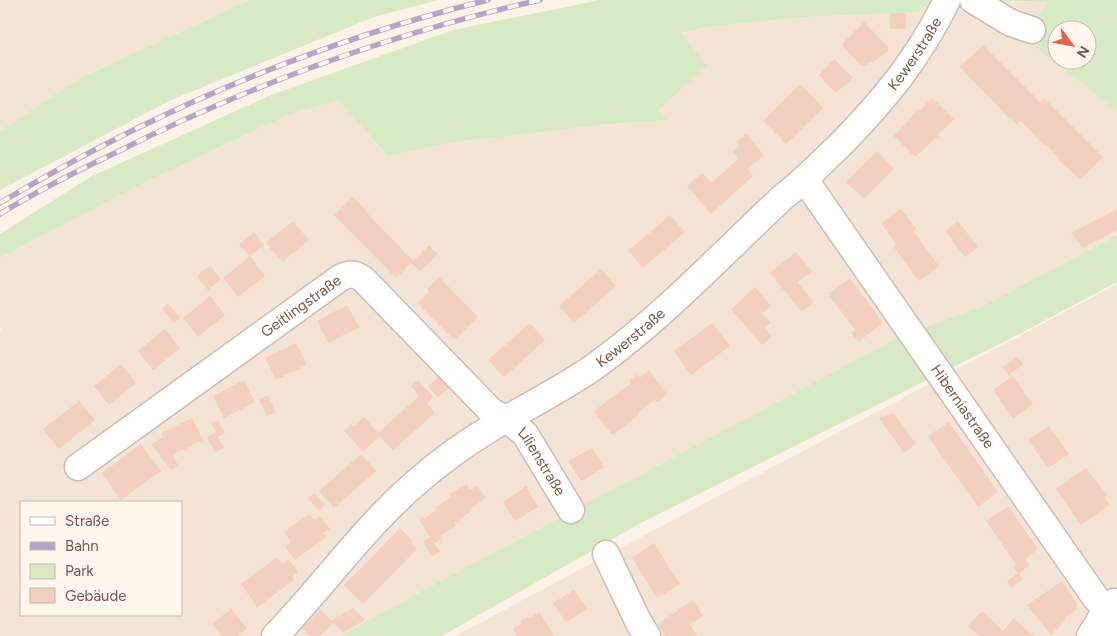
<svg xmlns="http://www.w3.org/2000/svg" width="1117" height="636" font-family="Figtree,sans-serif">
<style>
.residential{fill:#f4e4d5;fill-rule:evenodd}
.green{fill:#d7eac5;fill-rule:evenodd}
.building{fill:#f2cfbe}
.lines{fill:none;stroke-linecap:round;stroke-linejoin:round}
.minor-casing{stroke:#d0bbaf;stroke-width:29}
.minor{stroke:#fff;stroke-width:26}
.rail-casing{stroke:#b4a5c7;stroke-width:5.5}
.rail{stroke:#fff7ed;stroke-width:4;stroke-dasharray:11;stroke-linecap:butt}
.labels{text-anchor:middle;stroke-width:4;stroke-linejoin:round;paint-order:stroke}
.street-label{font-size:15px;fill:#76574b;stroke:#fff7ed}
</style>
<rect width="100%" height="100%" fill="#fcf2e7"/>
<path class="residential" d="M0,0H250L78,79L0,131Z
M936,0L1049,2L1024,38L1117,111V235L981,307L903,335L418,593L340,636H0V331L2,330L0,328V258L135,187L286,116L338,100L388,156L455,142L611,124L667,120L658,110L681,34L715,26L806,17L917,12ZM21,502H181V615H21Z
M1117,284V636H455Z"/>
<path class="green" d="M250,0H439L374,17L171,100L0,190V131L78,79Z
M600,0H936L917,12L806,17L715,26L681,33L707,66L658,110L667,120L611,124L455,142L388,156L338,100L286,116L135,187L0,258V234L92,176L271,95L453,30Z
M975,0H1117V111L1024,38L1048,2ZM1057,30H1087V60H1057Z
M1117,235V282L1025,331L639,524L442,636H340L418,593L903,335L981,307Z"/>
<path class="building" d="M890,13H906V29H890Z
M864,22L888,47V51L874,62H870L866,66H862L843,47V43Z
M983,45L1040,102L1044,98L1103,157L1080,180L1058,159L1059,158L1045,144L1044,145L1021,121L1017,125L1010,117L1009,118L960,67Z
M834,59L853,78L836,93L819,75Z
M800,84L823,108L786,144L763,121Z
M932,98L954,119L937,135L938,136L915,157L894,136L917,111L918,112Z
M746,134L764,155L748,169L753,176L711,214L687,186L702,173L711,183L718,177L738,159L733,152L740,145L737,142Z
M877,151L894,169L864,199L846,182Z
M353,197L367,211L366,212L413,261L429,245L438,254L420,271L411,263L396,278L334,215Z
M901,209L916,229L913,231L939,266L919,281L893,246L896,244L881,223Z
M1117,209V230L1083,248L1071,233Z
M670,215L685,232L643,268L628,251Z
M293,221L309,240L282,262L266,243Z
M958,221L978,247L965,257L945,231Z
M254,232L264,245L250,256L239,244Z
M796,252L812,271L797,282L814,302L802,312L770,273Z
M250,256L265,276L238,297L223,278Z
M210,265L221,279L208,290L197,276Z
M601,269L616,286L574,323L559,306Z
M439,277L478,317L454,340L417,303L429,292L427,289Z
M850,278L883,323L858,342L851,332L855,330L828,294Z
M755,287L771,306L762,313L770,323L765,327L772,337L762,345L731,309Z
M210,296L225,315L198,337L183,318Z
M168,303L180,318L174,323L162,308Z
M347,305L359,327L328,343L317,321Z
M530,323L545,340L504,377L488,360Z
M712,323L730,346L691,375L674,351Z
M165,329L180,349L153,370L138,351Z
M296,343L307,365L276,380L265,358Z
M1017,357L1023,364L1009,375L1003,367Z
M121,364L136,383L109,405L94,386Z
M649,370L667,394L657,402L655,399L638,412L640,414L612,435L594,411L630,384V379L636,375L641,377Z
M440,376L450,387L438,398L428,386Z
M1013,376L1033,404L1013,418L993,390Z
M244,380L255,402L224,418L213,396Z
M418,380L433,397L427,403L435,413L393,450L380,436L363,452L344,431L352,424L354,426L364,417L378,433L419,396L411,386Z
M268,395L276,412L267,416L259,400Z
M79,401L95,420L59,449L43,429Z
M894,413L916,444L904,453L879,418Z
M192,418L203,440L173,455L178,466L171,470L151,444L163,437L161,433Z
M218,420L225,433L218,437L224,448L215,452L207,437L216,432L211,423Z
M949,422L998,492L978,507L928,436Z
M1049,426L1069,454L1048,468L1028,440Z
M141,444L161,471L121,500L102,473Z
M592,448L604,467L581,481L568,461Z
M361,454L376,471L334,508L319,491Z
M1086,468L1108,496L1105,498L1109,505L1081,525L1056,489Z
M466,484L470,490L477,486L486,498L469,510L470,512L454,523L456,526L440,536L441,539L434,544L440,552L432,556L423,542L430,537L420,521L437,510L435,508L451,497L449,494Z
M526,486L538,507L515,521L503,502Z
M314,493L325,505L319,511L308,499Z
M1008,506L1038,549L1025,559L1030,565L1019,573L1023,579L1011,588L1007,581L1018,573L1013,567L1016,565L986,521Z
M309,514L314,520L320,516L330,529L323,533L326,537L295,560L285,547L291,542L284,532Z
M400,528L413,541L411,543L417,549L363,604L344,585Z
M654,543L680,584L657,598L632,558Z
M277,557L282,564L289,559L298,572L292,577L294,580L257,607L241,584Z
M1062,581L1077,603L1076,610L1064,618L1066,620L1051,635L1027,605Z
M574,590L587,609L566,623L553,603Z
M693,600L703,616L690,624L697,636H665L658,624Z
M353,608L365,620L343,632L333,623L320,636H310L302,628L321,610L332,621L339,615L340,617L346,611L347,613Z
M231,609L247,628L238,636H222L212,624Z
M982,611L1003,631L1014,618L1033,636H979L968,626Z
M539,612L554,636H517L513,629L522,623L520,621L529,616L530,618Z"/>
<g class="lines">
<defs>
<g id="minor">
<path d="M973,0L1011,23L1032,30"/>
<path id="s1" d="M805,180L1095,597L1106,610L1110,625L1117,633"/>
<path id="s2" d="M78,467L340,278C350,273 356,273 365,281L492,412L507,419L525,434L571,510"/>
<path d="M606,554L638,621L647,636"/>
<path id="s3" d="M275,636C323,586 366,525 418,481C441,461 466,443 491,428C527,406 565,388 598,364C664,316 724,252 783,197C804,181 821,163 840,145C884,100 919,58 947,0"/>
<path d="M1090,636L1106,610L1114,602"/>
</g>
</defs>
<use href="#minor" class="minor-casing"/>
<use href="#minor" class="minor"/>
<defs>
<path id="rail" d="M0,203C152,112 316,42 488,0
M0,214C37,191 77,171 117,152C252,84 393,33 540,0"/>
</defs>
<use href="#rail" class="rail-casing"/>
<use href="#rail" class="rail"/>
</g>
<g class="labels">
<g class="street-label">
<text dy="5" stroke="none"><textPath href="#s3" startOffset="871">Kewerstraße</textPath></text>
<text dy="5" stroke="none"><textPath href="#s2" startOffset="275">Geitlingstraße</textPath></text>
<text dy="5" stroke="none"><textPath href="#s3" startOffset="468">Kewerstraße</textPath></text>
<text dy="5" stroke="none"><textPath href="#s1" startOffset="276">Hiberniastraße</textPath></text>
<text dy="5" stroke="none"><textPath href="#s2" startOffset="605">Lilienstraße</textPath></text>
</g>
</g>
<rect x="20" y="501" width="162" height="115" fill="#fff7ed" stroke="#c8b7ac"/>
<rect x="30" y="517" width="25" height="8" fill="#ffffff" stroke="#c8b7ac"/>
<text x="65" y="526" font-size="15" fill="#76574b">Straße</text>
<rect x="30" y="542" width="25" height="8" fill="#b4a5c7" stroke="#c8b7ac"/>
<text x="65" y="551" font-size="15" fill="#76574b">Bahn</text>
<rect x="30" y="564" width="25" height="15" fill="#d7eac5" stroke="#c8b7ac"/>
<text x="65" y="576" font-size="15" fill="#76574b">Park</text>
<rect x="30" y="588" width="25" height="15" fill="#f2cfbe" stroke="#c8b7ac"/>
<text x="65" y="601" font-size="15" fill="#76574b">Gebäude</text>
<g transform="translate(1072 45) rotate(122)"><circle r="24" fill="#fff7ed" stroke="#c8b7ac"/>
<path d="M0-4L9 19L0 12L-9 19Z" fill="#e5634d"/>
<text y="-8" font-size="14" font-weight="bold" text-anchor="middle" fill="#76574b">N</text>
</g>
</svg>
